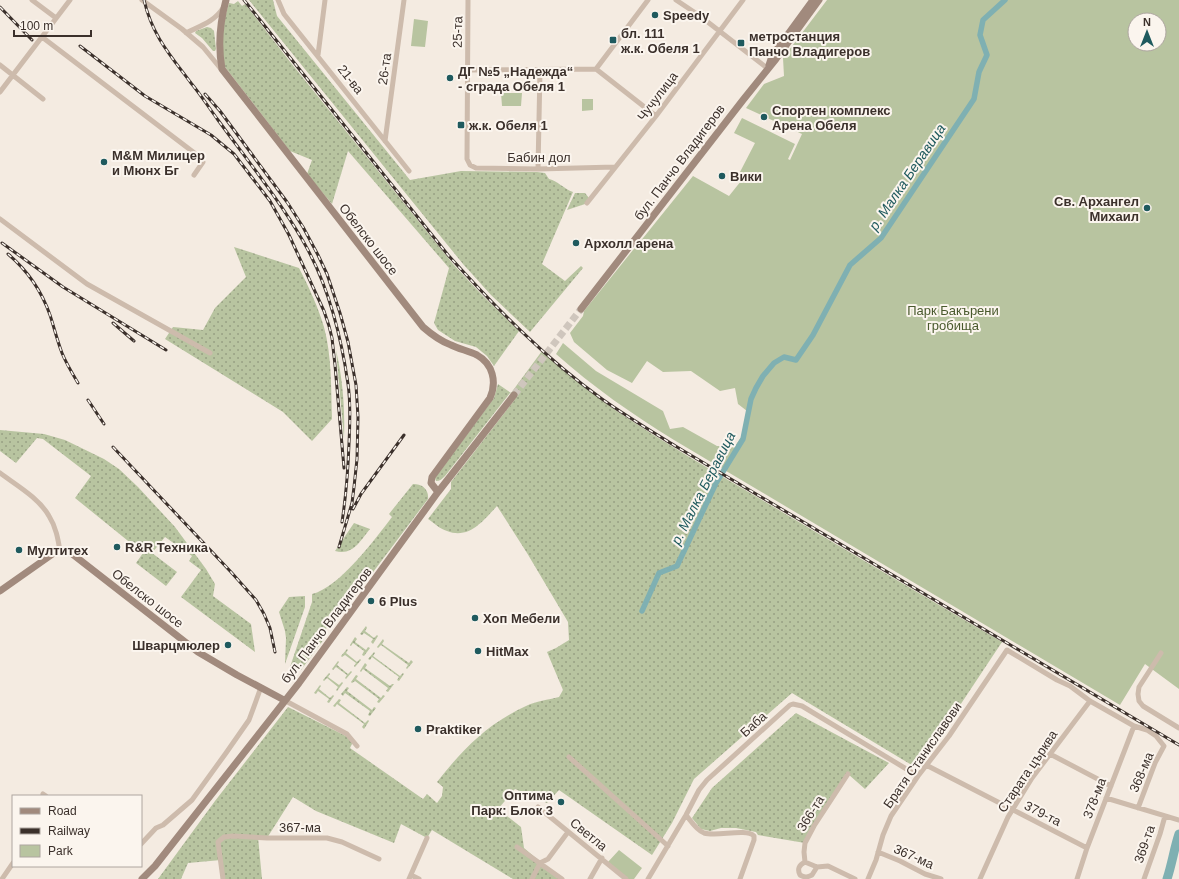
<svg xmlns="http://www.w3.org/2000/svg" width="1179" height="879" font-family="Arial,sans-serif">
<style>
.grass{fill:url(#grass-dots)}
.green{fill:#b8c4a0;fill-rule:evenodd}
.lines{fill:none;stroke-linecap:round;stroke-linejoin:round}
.canal{stroke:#7fb0b2;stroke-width:5.5}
.river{stroke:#7fb0b2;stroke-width:9}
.secondary-tunnel{stroke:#cfc6bd;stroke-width:7;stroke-dasharray:7 3.5;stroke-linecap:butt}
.street{stroke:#cdbbac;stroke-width:5}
.secondary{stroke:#a18a7d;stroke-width:7}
.rail-casing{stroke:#3b302b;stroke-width:3}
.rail{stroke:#fbf5ee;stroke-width:1.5;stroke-dasharray:4.5;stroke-linecap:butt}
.poi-dot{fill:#1f5a5e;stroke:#fbf5ee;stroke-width:1.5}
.labels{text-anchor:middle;stroke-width:4;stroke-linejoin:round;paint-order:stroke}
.poi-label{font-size:13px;font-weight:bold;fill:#3b302b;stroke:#fbf5ee;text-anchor:start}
.street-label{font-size:13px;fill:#3b302b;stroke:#fbf5ee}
.park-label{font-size:13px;fill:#4a5a2e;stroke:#fbf5ee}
.water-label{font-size:14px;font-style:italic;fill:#1f5a5e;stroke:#fbf5ee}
</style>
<defs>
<pattern id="grass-dots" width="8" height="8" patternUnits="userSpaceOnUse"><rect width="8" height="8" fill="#b8c4a0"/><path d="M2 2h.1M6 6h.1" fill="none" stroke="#97a083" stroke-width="1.8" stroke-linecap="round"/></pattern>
</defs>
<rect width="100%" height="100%" fill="#f4ebe1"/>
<path class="grass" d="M249,0H273L277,16L410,180L461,171L537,172L545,173L549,179C558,181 564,189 573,192L542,264L565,281L581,266L583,268L530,332L491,295L463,264Z
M238,1L242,6L245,4L291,63L453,264L481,294L519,331L494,366L487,356L476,347L455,341L438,330L434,323L449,268L348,151L332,204L307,174L312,160L290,151L225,67C219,46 223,23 229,3L234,4Z
M207,27L211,28L214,31L216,49L215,51H213L202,38L195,33L196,31Z
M575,193H585L589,198L585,204L567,210Z
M234,247L299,268C309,287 318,307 324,327C332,357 331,389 332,419L312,441L283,412L165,339L173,327L203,330L215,308L246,277Z
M336,350C343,380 345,409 344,439Z
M542,351C566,373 591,393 618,412C665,443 714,472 762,500C842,548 922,595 1002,642L919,767H915L792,693L694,779L672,823L652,855L559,790L547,803L515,789L498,809L521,827L524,848L561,879H513L432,830L427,838L401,824L394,843L316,811L293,797L267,838L258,837L262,879H223L221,860L188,863L181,879H158L215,801L288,707L354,740L350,748L423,799L427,794L437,803L442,796L443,787L437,782C463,749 487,724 526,706C536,701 548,700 559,697L563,690L547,652L556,648L569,640L568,622L527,553L497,506C484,520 469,540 447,531C440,529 434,523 428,519L451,489V482L516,398L510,393L445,476C442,479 440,481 436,481L435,478L494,398L498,384L511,393Z
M0,430L44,434L65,440L104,459L119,469L138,487L175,527L206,569L215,584L213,596L251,624L255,652L181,597L201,570L189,561L192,556L165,537L152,553L177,572L166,586L136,563L143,553L75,498L91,476L43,439L37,438L16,463L0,451Z
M413,484C422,484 429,489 428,499L343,612H339L322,634L324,639L301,670L295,672L290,670V667L312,602V594C339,588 375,539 392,517L389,514Z
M354,523L370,529C360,541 353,556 335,551Z
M305,596V607L285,664L286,638L285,631L279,612L289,597Z
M366,626L367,628L365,631L374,638L377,635L378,636L373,644L371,642L373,639L364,633L362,635L360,634Z
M355,637L357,639L355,642L366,650L368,647L370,648L364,656L362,655L364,651L353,643L351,646L350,645Z
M383,639L384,641L382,644L409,663L411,660L413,662L407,669L406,668L408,665L381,645L378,648L377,647Z
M347,649L348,650L346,653L357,662L360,659L361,660L355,667L354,666L356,663L345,655L342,657L341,656Z
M374,652L375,653L373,656L400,676L403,673L404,674L399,681L397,680L399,677L372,657L370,660L368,659Z
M338,661L339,662L337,665L348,674L351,671L352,672L346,679L345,678L347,675L336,667L333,670L332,669Z
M365,663L367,665L365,668L390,686L392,684H394L388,692L386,691L388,688L363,669L361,672L360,671Z
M329,673L330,674L328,677L339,685L342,682L343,683L337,691L336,690L338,687L327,678L324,681L323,680Z
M356,675L358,676L356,679L381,698L383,695L385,696L379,703L377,702L379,699L355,681L352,683L351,682Z
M320,685L321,686L319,689L330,698L333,695L334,696L329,703L327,702L329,699L318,691L316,694L314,693Z
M347,687L349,688L347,691L372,710L374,707L376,708L370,716L368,715L370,711L345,693L343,696L341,694Z
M339,699L341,700L339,703L365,723L368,720L369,721L364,729L362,727L364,724L337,704L335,707L333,706Z
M796,713L889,763L865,789L848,774L805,843L758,835L756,832L736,828H721L710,831L701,829L692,818L712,788Z"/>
<path class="green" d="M827,0H1179V689L1145,664L1120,705L674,440C632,414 593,387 556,354L563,343L596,371L663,411L670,429L683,427L717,446H735L742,436L747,411L738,404L735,388L720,391L691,371L663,372L647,361L632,383L607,370L574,342L570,333L583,316L584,311L633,250L635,248L693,176L729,196L745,176L740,172L755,143L734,133L742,118L795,144L788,159L790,160L802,134L746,108L764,84L784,76L783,58ZM1135,20H1159V44H1135Z
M414,19L428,21L425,47L411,46Z
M501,93H522L521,106H502Z
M582,99H593V110L582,111Z
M619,850L642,868L634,879H628L608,862Z"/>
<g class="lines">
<path class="canal" d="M642,611L659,573L677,566L716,483L743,439L751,399L756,388L763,376L774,363L784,357L796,360L813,335L850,265L881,238L974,99L979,72L987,55L980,35L983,20L1005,0"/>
<path class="river" d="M1167,879C1172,864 1174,849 1179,834"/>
<path class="secondary-tunnel" d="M514,395L581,309"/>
<path class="street" d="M32,0L56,18
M142,0L182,29L203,47L221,69
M278,0L284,14L409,171
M468,0L467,159L470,165L476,168L538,169L615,167
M676,0L700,16L767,68
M186,33C200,26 214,22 223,8
M42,37L201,158L203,162L194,175
M318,55L325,0
M0,65L43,99
M596,69L648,0
M468,70L596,69L656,116
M0,92L70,0
M385,141L404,0
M538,169L540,70
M587,203L656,116L743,0
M0,219L87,284L210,353
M0,473C16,485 39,498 49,516C56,527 58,539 60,551
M1161,653L1139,687L1138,694L1139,701L1143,706L1179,728
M284,700L347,734L357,746
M1050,754L1111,786
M569,757L668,846
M926,765L1087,848
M848,774L814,826L805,843L804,852L805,862L817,867L828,866L855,879
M43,794L46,796
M1106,798L1179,820
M538,807L626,879
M686,815C691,821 696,830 704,833C717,837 746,828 754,836V840L740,879
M141,844L156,828L163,825L192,800L226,753L249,720L256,701L261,687
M517,847L562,879
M878,852L900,861L925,874L941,879
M805,862C799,865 797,869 800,875C805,878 808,877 812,875L817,867
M411,875L419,879
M2,879L13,863
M223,879L218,842L224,837L233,836L267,838H327L342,842L379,859
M409,879L427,838
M532,879L540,863L548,859L568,832
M590,879L602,858
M648,879L686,815L699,790L707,780L790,705L793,704L802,706L918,776
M868,879L876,860L883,835L891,816L918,776L949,736L1007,650L1057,680L1070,686L1090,701L1134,726L1147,730L1156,736L1164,746L1155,763L1138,808
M980,879L1008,817L1032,778L1090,701
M1077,879L1087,848L1134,726
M1144,879L1160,834L1165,816"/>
<path class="secondary" d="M226,0C220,22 218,47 222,69L423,327C431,334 440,341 451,345C459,349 469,351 477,355C493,364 497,382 490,398L432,477L431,483L438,492
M769,65L772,56L813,0
M581,309L743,100L776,59L819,0
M0,591L54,553L60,551L71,553L198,652L237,675L284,700
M142,879L155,866L299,683L438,492L514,395"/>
<defs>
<path id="rail" d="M144,0C152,35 170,55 191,83C201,95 209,108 218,120C247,160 278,198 303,241C328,284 341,335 348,384C351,404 350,424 349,444C348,470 346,496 342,522
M244,0L448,255C495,307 545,358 602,399C626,416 651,431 677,447L1179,745
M0,7L32,40
M80,46L145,96L211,135L234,154L270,201L289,235L324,311L329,326L332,338L335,365L344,468
M205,94L220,111L287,202L303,227L318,255L327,274L340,313L348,342L356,385L358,417L357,459L354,487L352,503L339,547
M2,243L63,287L166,350
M8,254C27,270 42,292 50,315C54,327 57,340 62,353C66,363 72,373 78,383
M113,323L134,341
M88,400L104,424
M113,447L231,572L256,600L264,614L270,628L275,652
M353,509L361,494L404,435"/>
</defs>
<use href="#rail" class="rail-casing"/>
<use href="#rail" class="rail"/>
</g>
<g class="poi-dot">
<circle cx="655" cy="15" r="4"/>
<rect x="609" y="36" width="8" height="8" rx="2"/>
<rect x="737" y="39" width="8" height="8" rx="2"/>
<circle cx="450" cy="78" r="4"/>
<circle cx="764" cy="117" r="4"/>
<rect x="457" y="121" width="8" height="8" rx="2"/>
<circle cx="104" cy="162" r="4"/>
<circle cx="722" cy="176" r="4"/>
<circle cx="1147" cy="208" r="4"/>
<circle cx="576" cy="243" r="4"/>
<circle cx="117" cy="547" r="4"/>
<circle cx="19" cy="550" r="4"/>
<circle cx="371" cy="601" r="4"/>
<circle cx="475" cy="618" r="4"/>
<circle cx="228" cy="645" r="4"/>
<circle cx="478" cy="651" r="4"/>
<circle cx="418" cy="729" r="4"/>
<circle cx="561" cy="802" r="4"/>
</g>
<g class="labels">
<g class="poi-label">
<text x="663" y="20">Speedy</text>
<text x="621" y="38">бл. 111<tspan x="621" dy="15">ж.к. Обеля 1</tspan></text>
<text x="749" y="41">метростанция<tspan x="749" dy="15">Панчо Владигеров</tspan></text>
<text x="458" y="76">ДГ №5 „Надежда“<tspan x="458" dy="15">- сграда Обеля 1</tspan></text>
<text x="772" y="115">Спортен комплекс<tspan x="772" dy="15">Арена Обеля</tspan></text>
<text x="469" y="130">ж.к. Обеля 1</text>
<text x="112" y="160">М&amp;M Mилицер<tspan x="112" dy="15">и Мюнх Бг</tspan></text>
<text x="730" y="181">Вики</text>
<text x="1139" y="206" text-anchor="end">Св. Архангел<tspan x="1139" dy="15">Михаил</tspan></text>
<text x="584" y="248">Архолл арена</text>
<text x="125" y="552">R&amp;R Техника</text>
<text x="27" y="555">Мултитех</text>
<text x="379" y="606">6 Plus</text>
<text x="483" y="623">Хоп Мебели</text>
<text x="220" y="650" text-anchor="end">Шварцмюлер</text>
<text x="486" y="656">HitMax</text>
<text x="426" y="734">Praktiker</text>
<text x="553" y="800" text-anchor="end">Оптима<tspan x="553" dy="15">Парк: Блок 3</tspan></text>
</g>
<g class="street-label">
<text transform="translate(457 32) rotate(-89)" y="5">25-та</text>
<text transform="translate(384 69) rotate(-82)" y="5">26-та</text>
<text transform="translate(351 79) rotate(52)" y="5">21-ва</text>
<text transform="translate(657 96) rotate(-53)" y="5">Чучулица</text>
<text x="539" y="162">Бабин дол</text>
<text transform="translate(679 162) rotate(-53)" y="5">бул. Панчо Владигеров</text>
<text transform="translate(369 239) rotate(52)" y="5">Обелско шосе</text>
<text transform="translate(148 598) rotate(38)" y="5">Обелско шосе</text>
<text transform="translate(326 625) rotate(-53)" y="5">бул. Панчо Владигеров</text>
<text transform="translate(753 724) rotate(-42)" y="5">Баба</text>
<text transform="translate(922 755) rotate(-55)" y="5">Братя Станиславови</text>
<text transform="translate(1027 771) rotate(-56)" y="5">Старата църква</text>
<text transform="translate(1141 772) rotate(-67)" y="5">368-ма</text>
<text transform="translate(1094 798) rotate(-69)" y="5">378-ма</text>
<text transform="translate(810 813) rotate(-58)" y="5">366-та</text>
<text transform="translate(1043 813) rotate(27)" y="5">379-та</text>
<text x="300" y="832">367-ма</text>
<text transform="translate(589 834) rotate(39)" y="5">Светла</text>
<text transform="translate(1144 844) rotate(-71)" y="5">369-та</text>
<text transform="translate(914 856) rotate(24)" y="5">367-ма</text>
</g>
<g class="park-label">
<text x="953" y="315">Парк Бакърени<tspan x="953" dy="15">гробища</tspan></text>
</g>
<g class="water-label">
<text transform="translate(907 177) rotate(-56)" y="5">р. Малка Беравица</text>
<text transform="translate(703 488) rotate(-63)" y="5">р. Малка Беравица</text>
</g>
</g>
<rect x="12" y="795" width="130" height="72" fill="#fbf5ee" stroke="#aea6a0"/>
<rect x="20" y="808" width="20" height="6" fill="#a18a7d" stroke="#aea6a0"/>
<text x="48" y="815" font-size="12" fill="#3b302b">Road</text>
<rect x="20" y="828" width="20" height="6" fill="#3b302b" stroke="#aea6a0"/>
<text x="48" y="835" font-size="12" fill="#3b302b">Railway</text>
<rect x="20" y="845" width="20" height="12" fill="#b8c4a0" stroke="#aea6a0"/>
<text x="48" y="855" font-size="12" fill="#3b302b">Park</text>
<g transform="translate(1147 32)"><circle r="19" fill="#fbf5ee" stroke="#aea6a0"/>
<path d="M0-3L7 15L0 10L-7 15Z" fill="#1f5a5e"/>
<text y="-6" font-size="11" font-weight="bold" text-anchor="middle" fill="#3b302b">N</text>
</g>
<path d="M14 30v6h77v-6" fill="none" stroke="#3b302b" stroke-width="2"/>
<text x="20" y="30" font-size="12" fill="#3b302b" stroke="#fbf5ee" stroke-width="3" paint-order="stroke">100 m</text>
</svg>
